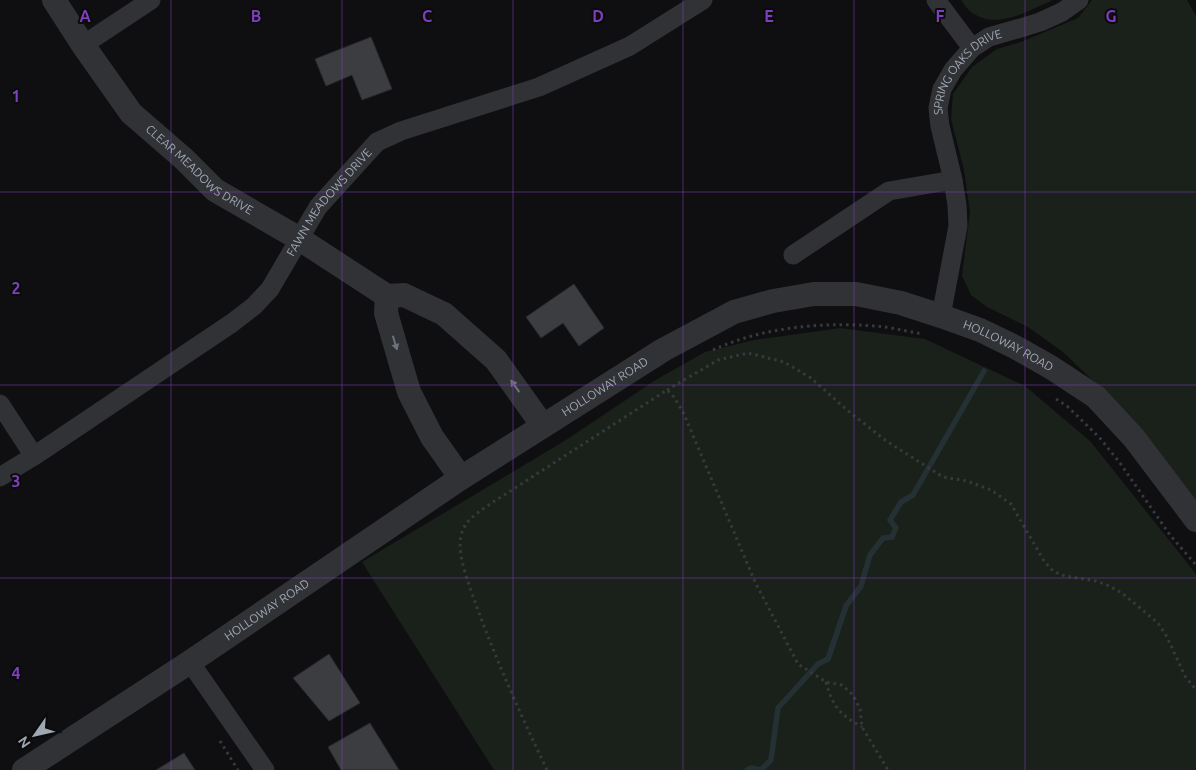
<svg xmlns="http://www.w3.org/2000/svg" width="1196" height="770" font-family="Ubuntu,sans-serif">
<style>
.green{fill:#1a211a}
.lines{fill:none;stroke-linecap:round;stroke-linejoin:round}
.stream{stroke:#253035;stroke-width:5.5}
.building{fill:#3b3d41;stroke:#292a2d}
.path{stroke:#36393d;stroke-width:3;stroke-dasharray:2.5 4;stroke-linecap:butt}
.minor{stroke:#303236;stroke-width:19}
.tertiary{stroke:#303236;stroke-width:24}
.oneway{fill:#6d727b}
.grid{fill:none;stroke:#803ebd;stroke-width:1;stroke-opacity:0.55}
.labels{text-anchor:middle;stroke-width:4;stroke-linejoin:round;paint-order:stroke}
.street-label{font-size:12px;fill:#9fa7b3;stroke:#0a0b0c}
.grid-label{font-size:16px;text-anchor:middle;font-weight:bold;fill:#803ebd;stroke:#0a0b0c;stroke-width:4;stroke-linejoin:round;paint-order:stroke}
</style>
<rect width="100%" height="100%" fill="#0f0f11"/>
<path class="green" d="M961,0H1052L1049,2C1023,13 996,30 971,12C967,9 964,4 961,0Z
M1092,0H1187L1196,16V513L1109,396L1063,352L1028,327L987,307L971,295L962,276L970,212L964,170L951,119L953,94L972,67L997,49L1021,42L1078,18Z
M840,328L925,339L1025,386L1091,442L1196,574V770H494L362,562L566,440L654,381L705,352L754,340Z"/>
<g class="lines">
<path class="stream" d="M747,770L751,768L760,770
M761,770L771,760L778,708L818,664L828,659L846,606L861,586L870,555L883,538L892,537L896,528L890,520L901,502L913,495L984,371"/>
</g>
<path class="building" d="M371,37L392,89L362,100L352,75L326,86L315,59Z
M574,284L604,328L579,346L563,323L541,338L526,317Z
M329,654L360,703L329,721L293,678Z
M370,723L399,770H341L328,747Z
M184,753L195,770H156Z"/>
<g class="lines">
<path class="path" d="M713,350C765,326 829,321 885,327C898,329 911,332 923,334
M667,390L718,360L748,353L784,362L811,378L847,410L885,440L943,477L967,481L991,490L1011,504L1044,561L1053,571L1065,576L1096,581L1107,585L1122,593L1158,623L1167,637L1185,676L1196,690
M1056,399L1067,406L1099,437L1120,463L1170,535L1196,565
M826,682C833,707 839,714 862,727
M220,741L238,770
M547,770C520,713 495,658 474,599C468,582 457,554 461,536C464,521 475,515 487,506L667,390L674,397L683,412L756,584L798,664L826,682L842,685L853,695L860,709L862,727L888,770"/>
<g class="minor">
<path d="M936,0L972,48"/>
<path d="M83,45L151,0"/>
<path d="M793,255L889,191L953,180"/>
<path id="s1" d="M941,316L958,226L957,205L953,180L940,126L938,108L942,89L953,70L972,48L989,37L1017,29L1040,22L1062,12L1079,0"/>
<path d="M0,404L34,456"/>
<path id="s2" d="M0,477L34,456L232,323L254,306L270,289L318,207L377,142L401,131L539,87L630,46L703,0"/>
<path d="M190,662L265,770"/>
</g>
<g class="tertiary">
<path id="s3" d="M54,0L83,45L131,113L184,159L215,190L298,238L387,296L404,295L444,314L496,360L543,426"/>
<path d="M387,296L386,313L409,392L432,437L461,478"/>
<path id="s4" d="M24,770L190,662L461,478L663,350L734,312L773,301L814,294H856L901,303L941,316L980,330L1015,347L1052,368L1096,397L1134,438L1196,520"/>
</g>
</g>
<defs><path id="oneway-solid" d="M-6-.8H1V-3.2L6.5 0L1 3.2V.8H-6Z" transform="scale(1.25)"/></defs>
<g class="oneway">
<use href="#oneway-solid" transform="translate(395 343) rotate(73)"/>
<use href="#oneway-solid" transform="translate(515 386) rotate(-125)"/>
</g>
<path class="grid" d="M171,0V770M342,0V770M513,0V770M683,0V770M854,0V770M1025,0V770M0,192H1196M0,385H1196M0,578H1196"/>
<g class="labels">
<g class="street-label">
<text dy="4" stroke="none"><textPath href="#s1" startOffset="260">SPRING OAKS DRIVE</textPath></text>
<text dy="4" stroke="none"><textPath href="#s3" startOffset="226">CLEAR MEADOWS DRIVE</textPath></text>
<text dy="4" stroke="none"><textPath href="#s2" startOffset="435">FAWN MEADOWS DRIVE</textPath></text>
<text dy="4" stroke="none"><textPath href="#s4" startOffset="1131">HOLLOWAY ROAD</textPath></text>
<text dy="4" stroke="none"><textPath href="#s4" startOffset="696">HOLLOWAY ROAD</textPath></text>
<text dy="4" stroke="none"><textPath href="#s4" startOffset="291">HOLLOWAY ROAD</textPath></text>
</g>
</g>
<g class="grid-label">
<text x="85" y="22">A</text>
<text x="256" y="22">B</text>
<text x="427" y="22">C</text>
<text x="598" y="22">D</text>
<text x="769" y="22">E</text>
<text x="940" y="22">F</text>
<text x="1111" y="22">G</text>
<text x="16" y="102">1</text>
<text x="16" y="294">2</text>
<text x="16" y="487">3</text>
<text x="16" y="679">4</text>
</g>
<g transform="translate(35 735) rotate(236)" stroke="#0a0b0c" stroke-width="4" paint-order="stroke">
<path d="M0-4L9 19L0 12L-9 19Z" fill="#9fa7b3"/>
<text y="-8" font-size="14" font-weight="bold" text-anchor="middle" fill="#9fa7b3">N</text>
</g>
</svg>
